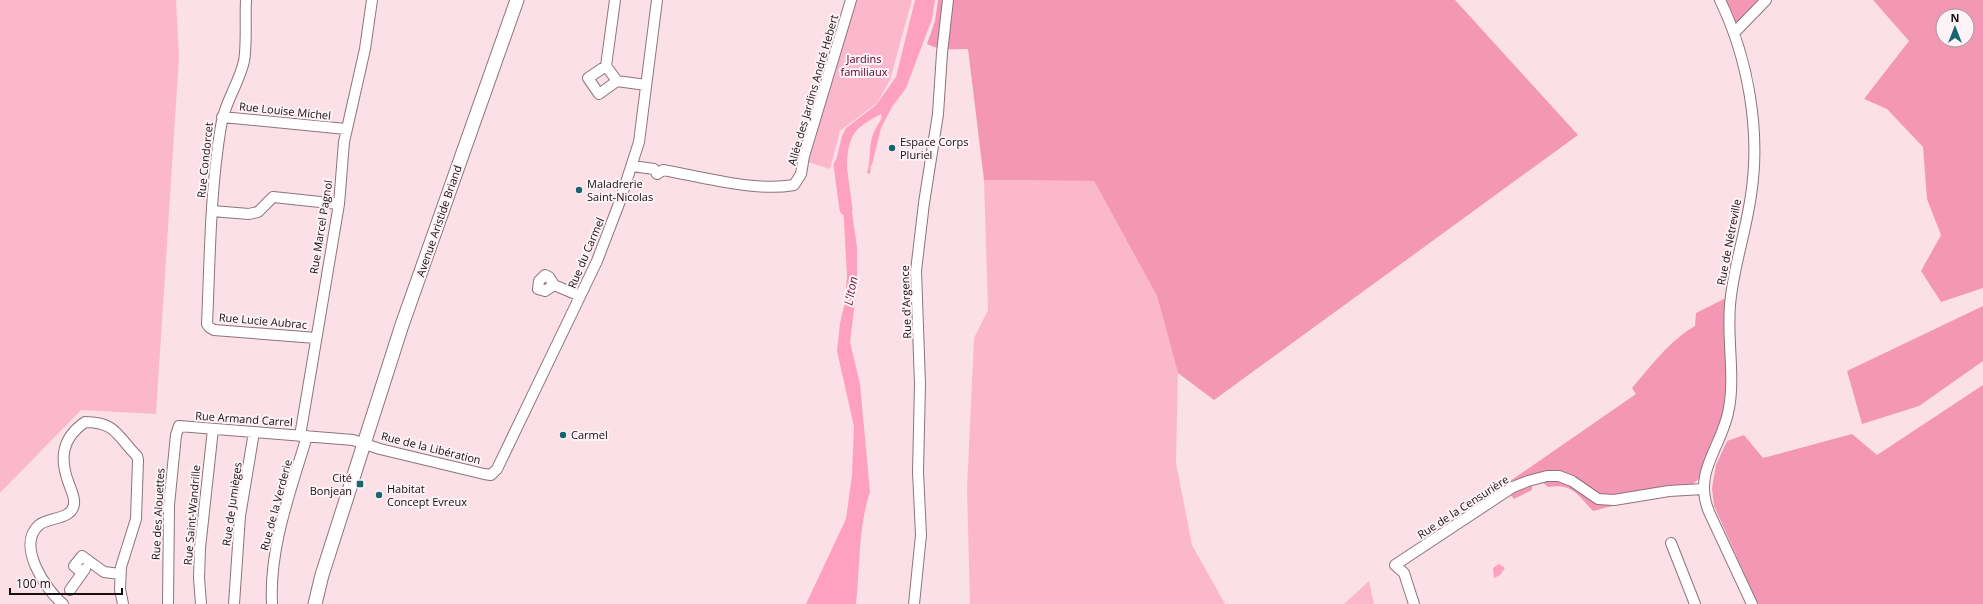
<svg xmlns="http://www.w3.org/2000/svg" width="1983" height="604" font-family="'Open Sans',sans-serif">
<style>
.green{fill:#fbb8cd}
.forest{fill:#f497b5;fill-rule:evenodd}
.water{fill:#fea0bf}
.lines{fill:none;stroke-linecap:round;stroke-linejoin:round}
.river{stroke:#fea0bf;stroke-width:13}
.minor-casing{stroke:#8d747b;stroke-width:12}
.major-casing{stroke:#8d747b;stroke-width:15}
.minor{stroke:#fff;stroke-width:10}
.major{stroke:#fff;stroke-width:13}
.poi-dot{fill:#19646f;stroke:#fdf2f5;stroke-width:1.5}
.labels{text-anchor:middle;stroke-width:4;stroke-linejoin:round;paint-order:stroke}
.park-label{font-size:11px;fill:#55012b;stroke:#fdf2f5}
.street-label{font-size:11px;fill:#180f11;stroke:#fdf2f5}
.poi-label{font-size:11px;fill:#180f11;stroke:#fdf2f5;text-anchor:start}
.water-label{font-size:12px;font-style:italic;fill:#68173a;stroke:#fdf2f5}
</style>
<rect width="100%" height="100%" fill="#fce0e7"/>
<path class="green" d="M0,0H176L179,57L156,414L81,410L0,493Z
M854,0H912L890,80L877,103L840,131L830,169L805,161Z
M984,180L1094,181L1157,296L1178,373L1176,463L1192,545L1225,604H970L967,489L974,338L988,310Z
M1369,581L1374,604H1344Z"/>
<path class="forest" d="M938,0H1455L1578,135L1214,400L1178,373L1157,296L1094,181L984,180L968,49C953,49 941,51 927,44L935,21Z
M1722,0H1764L1736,28Z
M1873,0H1983V288L1941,302L1921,271L1941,235L1927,199L1923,147L1887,109L1864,99L1909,41ZM1943,16H1967V40H1943Z
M1726,298V408L1724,422L1711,442L1703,463L1699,479L1690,486L1593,511C1578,495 1572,483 1548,487L1542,482L1532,484V490L1514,499L1503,486L1636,394L1632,388C1651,366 1669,341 1695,326L1696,313Z
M1983,306V361L1919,406L1862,424L1847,371Z
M1983,385V604H1758L1714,506L1712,488L1716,465L1727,441L1744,435L1763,458L1852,434L1877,455Z"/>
<path class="water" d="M915,0H935L932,19L906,88L892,107L881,128L872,165H871L870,174L867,173C872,159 867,143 876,128C879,123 883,118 881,114C873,118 863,124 857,130C846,142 846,166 848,180L836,184L835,165L842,136L846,128L876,105L896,77Z
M849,192L857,247V286L850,342L860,384L870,492C858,528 860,567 856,604H806L846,519L852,475L854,427L837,351L840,323L845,302L847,276L843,203L841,193Z
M1499,564L1505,568L1500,575L1494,578L1493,568Z"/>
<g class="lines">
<path class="river" d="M840,165L846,209"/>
<defs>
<path id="minor" d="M246,0C245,17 247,45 244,61C239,84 224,103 221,126C210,191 210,258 207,324L209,327L214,330L316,338
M1720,0C1748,58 1761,131 1751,195C1746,232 1733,268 1730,305C1727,339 1735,376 1729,408C1723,447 1692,470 1709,512L1752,604
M1735,32L1766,0
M606,66L615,0
M617,81L599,94L588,78L606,66L617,81L646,85
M222,117L346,129
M632,166L654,169L657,174L663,170C702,177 755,192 794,185L801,174L804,156L851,0
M212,211L249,214L258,212L273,197L339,204
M554,285L545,291L538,289L539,281L545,275L549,277L554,285L580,296
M300,436L339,204L344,142L365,49L372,0
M1671,543L1695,604
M82,573L74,566L82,556L104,572L120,574
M70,590L85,569
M63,604C45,589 16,545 39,525C48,517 72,520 74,504C75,497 71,490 69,484C59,458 62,438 85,422C116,422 117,436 137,456L138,460L136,519L121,567L120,589L123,604
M168,604L169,505L176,435L179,426L353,440L380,449L484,474L491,475L497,469L597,261L620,201L639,142L657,0
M201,604L199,578L200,548L213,429
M234,604L240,516L254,432
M272,604C269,547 291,490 307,436
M914,604L921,535L918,472L920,384L916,271L924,203L938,114L942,53L948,0
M1414,604L1404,573L1395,565L1513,487L1528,481L1547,476H1559L1572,481L1598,499L1614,500L1669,491L1703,489"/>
<path id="major" d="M315,604L322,575L402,325L517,0"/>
</defs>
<use href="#minor" class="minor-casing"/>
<use href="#major" class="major-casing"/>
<use href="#minor" class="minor"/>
<use href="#major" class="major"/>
</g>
<g class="poi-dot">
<circle cx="892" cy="148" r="4"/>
<circle cx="579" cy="190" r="4"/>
<circle cx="563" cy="435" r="4"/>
<rect x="356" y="480" width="8" height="8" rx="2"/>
<circle cx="379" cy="495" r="4"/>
</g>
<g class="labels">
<g class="park-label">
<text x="864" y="63">Jardins<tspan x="864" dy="13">familiaux</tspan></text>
</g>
<g class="street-label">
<text transform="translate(813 90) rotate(-74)" y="4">Allée des Jardins André Hebert</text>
<text transform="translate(285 111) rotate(6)" y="4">Rue Louise Michel</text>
<text transform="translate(205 160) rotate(-84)" y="4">Rue Condorcet</text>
<text transform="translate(439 221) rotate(-71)" y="4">Avenue Aristide Briand</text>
<text transform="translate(321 227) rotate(-81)" y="4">Rue Marcel Pagnol</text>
<text transform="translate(1729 242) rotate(-79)" y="4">Rue de Nétreville</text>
<text transform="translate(586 253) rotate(-67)" y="4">Rue du Carmel</text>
<text transform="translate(906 302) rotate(-92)" y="4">Rue d'Argence</text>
<text transform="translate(263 321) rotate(5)" y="4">Rue Lucie Aubrac</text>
<text transform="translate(244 419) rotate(4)" y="4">Rue Armand Carrel</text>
<text transform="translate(431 448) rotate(14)" y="4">Rue de la Libération</text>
<text transform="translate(232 504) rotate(-82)" y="4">Rue de Jumièges</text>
<text transform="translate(276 505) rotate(-75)" y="4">Rue de la Verderie</text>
<text transform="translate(1463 507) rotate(-33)" y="4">Rue de la Censurière</text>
<text transform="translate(158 514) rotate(-87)" y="4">Rue des Alouettes</text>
<text transform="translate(192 515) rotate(-85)" y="4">Rue Saint-Wandrille</text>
</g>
<g class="poi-label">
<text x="900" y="146">Espace Corps<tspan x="900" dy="13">Pluriel</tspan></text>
<text x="587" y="188">Maladrerie<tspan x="587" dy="13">Saint-Nicolas</tspan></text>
<text x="571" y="439">Carmel</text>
<text x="352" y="482" text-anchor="end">Cité<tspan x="352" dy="13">Bonjean</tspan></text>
<text x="387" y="493">Habitat<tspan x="387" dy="13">Concept Evreux</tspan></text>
</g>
<g class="water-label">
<text transform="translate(851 291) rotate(-79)" y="4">L'Iton</text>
</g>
</g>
<g transform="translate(1955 28)"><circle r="19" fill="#fdf2f5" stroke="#a1979a"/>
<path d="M0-3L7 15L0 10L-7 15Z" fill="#19646f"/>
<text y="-6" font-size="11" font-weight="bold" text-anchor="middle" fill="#180f11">N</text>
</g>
<path d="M10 588v6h112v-6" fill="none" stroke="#180f11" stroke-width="2"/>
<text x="16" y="588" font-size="12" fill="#180f11" stroke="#fdf2f5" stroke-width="3" paint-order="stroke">100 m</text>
</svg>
